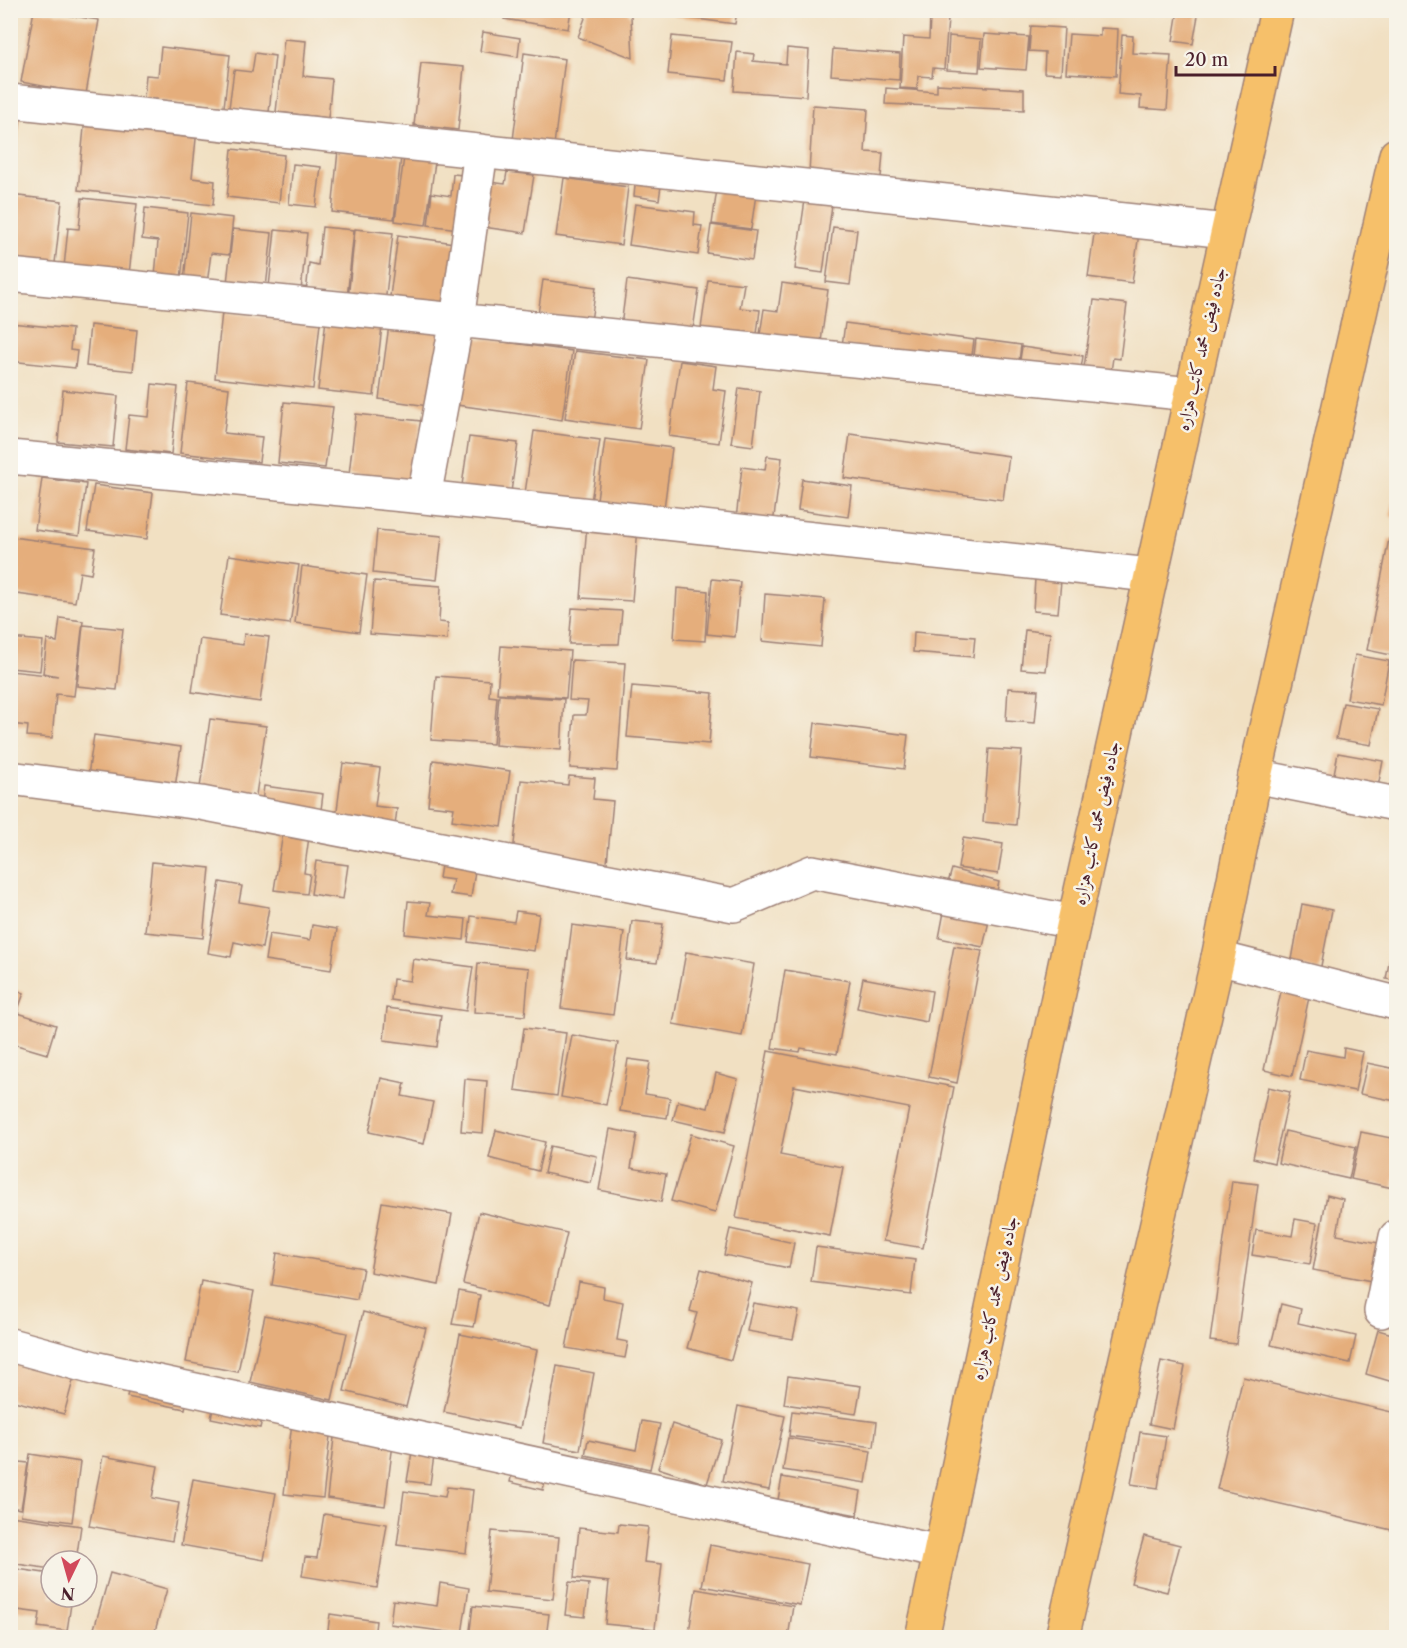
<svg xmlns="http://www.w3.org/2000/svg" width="1407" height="1648" font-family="'Libre Caslon Text',Amiri,serif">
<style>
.building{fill:#e5ae7c}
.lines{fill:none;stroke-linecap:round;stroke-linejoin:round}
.minor-casing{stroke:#9e8076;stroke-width:36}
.major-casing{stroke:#9e8076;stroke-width:36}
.minor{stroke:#fff;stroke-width:33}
.major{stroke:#f6c06b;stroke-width:33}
.labels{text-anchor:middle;stroke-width:5;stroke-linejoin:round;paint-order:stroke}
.street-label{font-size:18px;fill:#4a1f2b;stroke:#f7f3e8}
</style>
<rect width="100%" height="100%" fill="#f7f3e8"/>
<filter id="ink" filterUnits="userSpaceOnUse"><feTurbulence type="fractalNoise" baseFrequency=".0167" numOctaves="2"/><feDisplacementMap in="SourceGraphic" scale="12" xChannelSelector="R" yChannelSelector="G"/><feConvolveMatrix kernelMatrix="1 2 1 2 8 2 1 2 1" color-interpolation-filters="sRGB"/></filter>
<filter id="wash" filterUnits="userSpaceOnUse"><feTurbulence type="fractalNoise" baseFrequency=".008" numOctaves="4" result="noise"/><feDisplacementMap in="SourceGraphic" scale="24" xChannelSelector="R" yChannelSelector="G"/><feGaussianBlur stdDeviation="1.35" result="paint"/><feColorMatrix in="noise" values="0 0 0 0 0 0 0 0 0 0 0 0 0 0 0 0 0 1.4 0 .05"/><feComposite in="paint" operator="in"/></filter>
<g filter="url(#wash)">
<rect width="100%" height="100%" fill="#f1e0c2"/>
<g id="blocks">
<path class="building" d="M34,10L99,20L86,94L21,82Z
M505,10H571L568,29L504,19Z
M588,10H626L631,16L633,58L578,37Z
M675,10H737L735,24L674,16Z
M1178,10H1199L1193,44L1173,41Z
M930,18L948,19L944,69L933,68L932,77L918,76L917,89L900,88L903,37L929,39Z
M1031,26L1064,28L1061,74L1044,73L1045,52L1029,51Z
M1100,28L1118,29L1116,76L1066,73L1069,34L1100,36Z
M483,32L520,38L518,57L480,51Z
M984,34L1029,37L1026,70L981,67Z
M1122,35L1133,36L1132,53L1171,55L1167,110L1140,108L1141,96L1118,94Z
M672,36L732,42L727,80L668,74Z
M949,36L981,39L979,72L947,70Z
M284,39L306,41L303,76L332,79L328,118L276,112Z
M161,47L230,55L224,107L144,98L146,75L158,76Z
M787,48L809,50L806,96L734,91L737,52L754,54L753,61L786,64Z
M833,49L900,54L899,80L831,75Z
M255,53L275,56L269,112L229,108L234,70L252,72Z
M524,53L565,59L554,145L513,140Z
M421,63L464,67L458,130L414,125Z
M937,84L1024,89V110L885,104L886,88L937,92Z
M10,105L22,106L13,182H10Z
M813,105L868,109L865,152L883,153L881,177L809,173Z
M85,117L197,129L192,178L215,181L213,205L78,190Z
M232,149L284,155L279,203L227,197Z
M338,150L401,157L394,219L332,212Z
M405,150L436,155L426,225L395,221Z
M293,164L321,167L316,207L289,204Z
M507,172L534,175L525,233L476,226L482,181L505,184Z
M453,174L473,176L466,230L428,225L432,193L451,196Z
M636,176L662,179L659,200L634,196Z
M564,178L628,187L621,245L556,236Z
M717,189L756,194L751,229L712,224Z
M806,193L833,197L823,273L795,269Z
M10,195L62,201L55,263L10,258Z
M82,198L137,204L129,274L64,267L68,228L79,229Z
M635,204L695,212L694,225L702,226L698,255L629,245Z
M145,208L188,213L181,280L155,277L158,241L142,239Z
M191,213L233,218L229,255L211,253L207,284L184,281Z
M711,225L756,231L752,260L707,253Z
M322,227L354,230L347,298L306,294L309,263L318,265Z
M833,227L857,230L850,285L826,282Z
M1095,227L1139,233L1132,283L1088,277Z
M233,229L272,233L266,288L227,283Z
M355,229L393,233L385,304L348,300Z
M275,230L307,233L301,291L269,287Z
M398,235L461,244L452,313L389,304Z
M543,280L596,287L591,321L538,314Z
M627,280L699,290L692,336L621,326Z
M708,280L744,284L740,308L760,310L756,342L700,335Z
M782,283L828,290L820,349L759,341L764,309L778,311Z
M1094,300L1127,304L1120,359L1113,358L1110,378L1083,374Z
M222,312L320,323L313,389L215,378Z
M326,319L382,326L374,396L318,390Z
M10,323L72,329L70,350L77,351L75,368L10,361Z
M845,323L974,340L971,362L842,346Z
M90,325L137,330L133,371L86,366Z
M389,325L445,333L435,407L379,399Z
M459,336L572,351L562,420L450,404Z
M976,339L1021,345L1018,369L973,363Z
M1022,347L1083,356L1080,375L1019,367Z
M575,351L649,360L639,429L565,418Z
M680,361L716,366L713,389L726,391L719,443L669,436Z
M188,383L229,388L224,433L262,437L259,462L180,453Z
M152,384L178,387L171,454L125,449L129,415L149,417Z
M739,388L760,391L753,446L731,443Z
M63,390L118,396L113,447L58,442Z
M284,402L333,407L325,468L278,463Z
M356,414L421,421L414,481L349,474Z
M534,431L600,440L590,509L524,500Z
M850,434L1009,456L1003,500L844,478Z
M469,437L518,443L510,499L461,492Z
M605,439L672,448L663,516L596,507Z
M767,456L782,458L773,524L736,519L742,467L765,470Z
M42,478L86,484L79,536L35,530Z
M802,479L852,486L848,517L798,510Z
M94,485L153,493L147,539L87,531Z
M1396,493V518L1390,516Z
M587,524L638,527L632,601L581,598Z
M377,530L442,536L437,580L373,573Z
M12,537L95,548L91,574L80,572L75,602L10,593Z
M1389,539L1396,541V656L1367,650Z
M229,555L299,565L290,624L220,615Z
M302,566L367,575L359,632L295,623Z
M712,579L740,582L735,637L707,634Z
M1035,579L1061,581L1058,613L1033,611Z
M374,581L441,586L439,622L448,623L447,640L370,634Z
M677,588L708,591L705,641L674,639Z
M765,594L825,599L821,647L762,641Z
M572,608L622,611L619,644H569Z
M60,618L83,621L74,696L56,694L52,738L27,736L28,726L10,724L13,695H10V671L58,676L43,673L47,640L57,642Z
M83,625L123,629L117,690L77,686Z
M1025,630L1050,633L1046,671L1021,669Z
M914,632L975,637L973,657L913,652Z
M244,634L269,637L260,702L192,692L200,639L243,645Z
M10,638L43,641L40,671L10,668Z
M501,646L570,651L566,698L497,693Z
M1355,655L1389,661L1381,705L1347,699Z
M572,660L625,663L617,771L570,768L574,715H586L588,701L569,700Z
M436,676L490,680L489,696L497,697L493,744L431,740Z
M632,686L713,693L709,744L627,737Z
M1008,688L1038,690L1035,723L1006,721Z
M499,695L564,699L561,750L495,745Z
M1343,703L1378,709L1371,745L1336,739Z
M210,719L266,726L254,809L198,801Z
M815,723L908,735L904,769L811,757Z
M94,735L181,747L174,794L87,782Z
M989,749L1022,751L1016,825L983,822Z
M1338,753L1383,761L1377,792L1332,784Z
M433,760L510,771L502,827L452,820L454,808L428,805Z
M343,763L380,768L375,806L397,809L395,826L336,818Z
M569,776L595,778L593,799L613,801L607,863L513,853L521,780L568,785Z
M264,786L323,794L320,818L261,810Z
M283,833L309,837L304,873L310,874L307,894L274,890Z
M963,838L1003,844L998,874L958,868Z
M442,859L476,864L471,897L450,894L453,880L439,878Z
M316,861L348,865L343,899L311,894Z
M152,862L210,868L203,938L145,932Z
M952,869L999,882L996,895L948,883Z
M220,882L242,886L239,902L269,907L262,948L234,942L231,957L208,953Z
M408,901L430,903L428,915L466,919L464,940L405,934Z
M1302,904L1332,910L1320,971L1291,965Z
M516,911L539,914L534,951L468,942L471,916L514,922Z
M944,912L989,921L983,947L939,938Z
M632,921L663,924L657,963L627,960Z
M312,925L337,929L331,970L265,960L269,934L310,940Z
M572,925L624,932L613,1015L561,1008Z
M1395,931H1396V981L1386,979Z
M954,946L982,951L957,1083L929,1077Z
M686,952L754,964L742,1036L673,1024Z
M413,959L473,967L466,1011L391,1000L393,979L410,981Z
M478,963L529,968L525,1016L474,1012Z
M785,970L850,981L837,1054L801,1048L800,1052L772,1048Z
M863,978L932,991L927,1022L857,1008Z
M1283,982L1311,988L1292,1076L1264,1070Z
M10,988L24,993L11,1029H10Z
M387,1008L441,1015L437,1047L384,1040Z
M18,1013L56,1025L47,1054L10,1043Z
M524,1028L566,1033L557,1096L515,1090Z
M572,1035L618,1043L606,1105L561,1097Z
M1344,1048L1363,1052L1355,1091L1300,1080L1306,1050L1343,1057Z
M768,1051L954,1087L923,1248L883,1241L909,1108L794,1086L780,1155L843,1167L830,1236L736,1218Z
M628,1059L650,1062L645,1094L670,1098L667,1118L620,1111Z
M1367,1063L1396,1069V1101L1360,1094Z
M716,1073L738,1079L725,1132L673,1120L678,1101L708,1108Z
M381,1078L405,1083L402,1096L433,1102L424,1144L369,1132Z
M465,1079L487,1081L483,1133L461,1131Z
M1268,1087L1290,1092L1274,1163L1253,1158Z
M610,1129L637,1134L631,1168L666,1174L661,1202L599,1190Z
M496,1130L545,1142L538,1171L489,1158Z
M1285,1131L1356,1147L1349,1179L1278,1163Z
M1361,1132L1396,1139V1174L1393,1188L1351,1179Z
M691,1134L734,1146L715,1213L671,1201Z
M550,1146L597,1156L591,1183L544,1173Z
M1232,1181L1258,1184L1236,1344L1210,1341Z
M1327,1195L1343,1199L1337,1235L1384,1244L1377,1282L1313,1270Z
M382,1202L452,1214L439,1285L370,1272Z
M479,1212L567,1233L550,1305L463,1284Z
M1295,1219L1317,1223L1310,1264L1252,1255L1256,1230L1292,1236Z
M730,1229L794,1243L789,1268L724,1255Z
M816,1247L915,1260L911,1295L811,1282Z
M277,1253L363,1268L357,1300L272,1285Z
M701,1269L752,1283L731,1360L687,1348L697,1313L690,1311Z
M201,1281L254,1291L238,1372L186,1362Z
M579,1282L604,1287L603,1298L623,1302L617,1340L628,1342L625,1358L566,1348Z
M459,1291L480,1295L474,1327L452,1324Z
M753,1303L799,1311L793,1339L747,1331Z
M1281,1304L1301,1309L1298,1323L1356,1336L1350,1363L1271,1345Z
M363,1312L426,1328L406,1407L344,1391Z
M265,1315L347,1333L332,1400L250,1382Z
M1378,1330L1396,1335V1383L1366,1374Z
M460,1334L537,1350L520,1428L444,1412Z
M10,1360L74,1377L64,1414L10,1400Z
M1161,1361L1185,1366L1173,1429L1149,1424Z
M557,1366L594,1373L580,1450L543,1443Z
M788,1376L861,1386L856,1414L784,1404Z
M1243,1377L1396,1413V1531L1217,1489Z
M129,1387L189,1390L185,1409L127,1397Z
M216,1397L265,1407L260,1428L211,1418Z
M738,1406L785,1416L769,1490L723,1481Z
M792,1411L877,1422L874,1447L789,1436Z
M642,1421L660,1424L650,1469L585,1455L588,1440L636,1450Z
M292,1422L331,1427L323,1498L284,1494Z
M672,1424L721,1440L707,1484L658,1468Z
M335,1429L394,1436L385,1506L327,1498Z
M1140,1432L1166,1436L1158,1488L1131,1484Z
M788,1438L871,1451L866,1483L783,1470Z
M413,1446L435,1449L430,1484L407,1481Z
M30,1454L80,1462L72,1522L21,1515Z
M103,1456L158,1466L152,1498L179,1503L172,1541L89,1526Z
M10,1461L28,1463L21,1509L10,1507Z
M514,1464L547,1472L543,1490L510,1482Z
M782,1477L861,1491L857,1515L778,1500Z
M193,1479L276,1493L264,1560L181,1545Z
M447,1487L473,1490L466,1553L397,1545L404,1491L445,1497Z
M324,1514L387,1524L377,1588L302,1576L305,1557L317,1558Z
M10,1516L81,1526L76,1561H51V1569L10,1563Z
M619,1524L648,1527L644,1562L662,1564L655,1629L605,1624L609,1582L574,1578L579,1528L618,1532Z
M492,1531L559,1537L553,1599L486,1592Z
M1144,1536L1180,1545L1167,1592L1131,1583Z
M710,1545L808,1564L800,1605L702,1586Z
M10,1568L51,1574V1597H72L67,1631L38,1627L40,1613L10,1609Z
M110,1573L167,1589L153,1638H113L93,1632Z
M569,1582L589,1584L585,1617L565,1615Z
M440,1583L469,1588L462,1634L390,1624L393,1600L437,1606Z
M696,1589L793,1606L788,1638H688Z
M473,1606L549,1614L546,1638H469Z
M330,1614L376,1621L374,1638H327Z"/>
</g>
</g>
<g filter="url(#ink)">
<use href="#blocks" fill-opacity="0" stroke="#9e8076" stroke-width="1.5"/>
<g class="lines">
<defs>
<path id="minor" d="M10,101L1227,231
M10,275L1191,394
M10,457L424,497L1150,575
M424,497L457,320L481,151
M1255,776L1396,804
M10,778L201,803L734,905L812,872L1074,922
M1218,958L1396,1003
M1381,1311L1396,1237
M10,1345L94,1368L940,1552"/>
<path id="major" d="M922,1638L1074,922L1277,10
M1062,1638L1218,958L1255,776L1396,155"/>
</defs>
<use href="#minor" class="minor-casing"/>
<use href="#major" class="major-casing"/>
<use href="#minor" class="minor"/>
<use href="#major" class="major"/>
</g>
</g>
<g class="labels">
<g class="street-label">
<text transform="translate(1201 349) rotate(-77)" y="6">جاده فیض محمد کاتب هزاره</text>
<text transform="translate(1096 823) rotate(-78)" y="6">جاده فیض محمد کاتب هزاره</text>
<text transform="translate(994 1298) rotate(-78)" y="6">جاده فیض محمد کاتب هزاره</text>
</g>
</g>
<rect width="1407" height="1648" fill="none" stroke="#f7f3e8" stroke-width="36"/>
<g transform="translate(69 1579) rotate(185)"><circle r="28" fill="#f7f3e8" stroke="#b29e9c" stroke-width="1.5"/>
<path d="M0-4.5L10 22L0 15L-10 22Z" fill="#d1495b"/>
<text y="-9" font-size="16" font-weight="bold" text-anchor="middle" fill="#4a1f2b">N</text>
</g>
<path d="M1176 66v9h99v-9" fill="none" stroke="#4a1f2b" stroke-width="3"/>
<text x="1185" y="66" font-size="18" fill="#4a1f2b" stroke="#f7f3e8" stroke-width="4.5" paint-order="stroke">20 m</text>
</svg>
